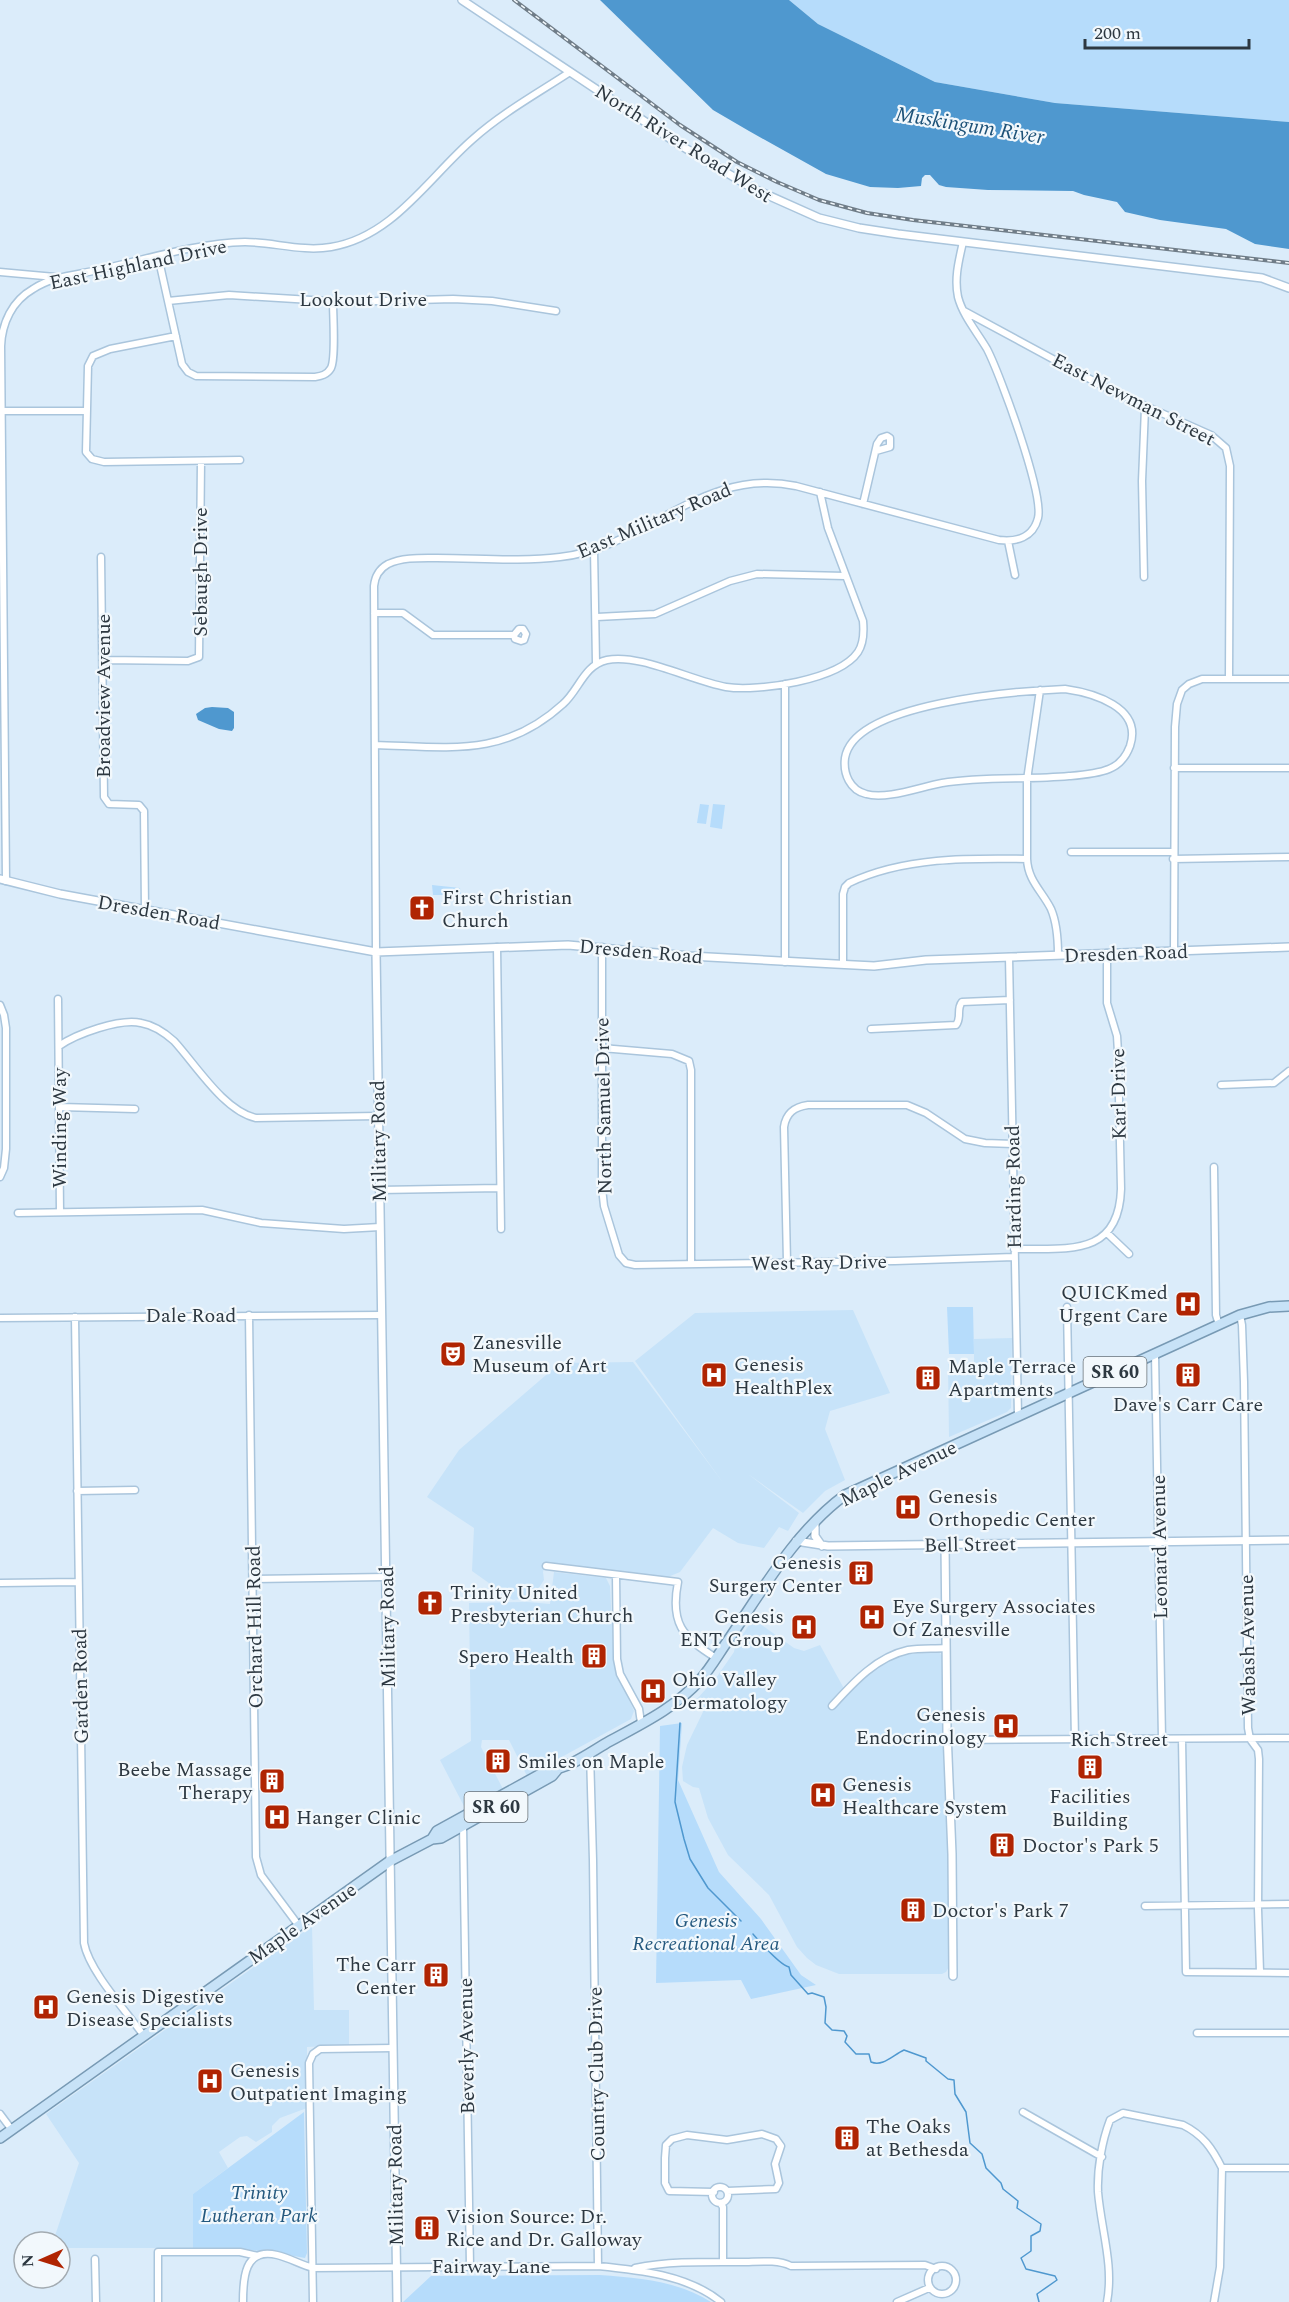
<svg xmlns="http://www.w3.org/2000/svg" width="1289" height="2302" font-family="Spectral,serif">
<style>
.built{fill:#c7e3f9}
.green{fill:#b6dcfb}
.water{fill:#4f98cf}
.lines{fill:none;stroke-linecap:round;stroke-linejoin:round}
.stream{stroke:#4f98cf;stroke-width:1.5}
.minor-casing{stroke:#aac5dc;stroke-width:9}
.tertiary-casing{stroke:#aac5dc;stroke-width:10}
.primary-casing{stroke:#789ab4;stroke-width:12}
.minor{stroke:#fff;stroke-width:6}
.tertiary{stroke:#fff;stroke-width:7}
.primary{stroke:#c7e2f7;stroke-width:9}
.rail-casing{stroke:#707d88;stroke-width:4}
.rail{stroke:#f2f8fc;stroke-width:1.5;stroke-dasharray:4.5;stroke-linecap:butt}
.labels{text-anchor:middle;stroke-width:4.5;stroke-linejoin:round;paint-order:stroke}
.shield{fill:#f2f8fc;stroke:#687279;stroke-width:1.5}
.shield-label{font-size:18px;font-weight:bold;fill:#2d3841}
.street-label{font-size:20px;fill:#2d3841;stroke:#f2f8fc}
.poi-label{font-size:20px;fill:#2d3841;stroke:#f2f8fc;text-anchor:start}
.park-label{font-size:20px;font-style:italic;fill:#23587e;stroke:#f2f8fc}
.water-label{font-size:21px;font-style:italic;fill:#1e5379;stroke:#f2f8fc}
</style>
<rect width="100%" height="100%" fill="#dbecfa"/>
<path class="built" d="M853,1310L890,1393L830,1411L825,1429L845,1480L825,1491L803,1513L748,1474L799,1513L788,1531L779,1527L764,1548L738,1543L713,1528L680,1572L668,1577L546,1562L543,1572L544,1580L533,1597L513,1600L472,1571L474,1528L427,1497L459,1450L560,1363L633,1362L724,1484L635,1361L695,1313Z
M1012,1338L1011,1408L1007,1412L949,1437L948,1364L974,1363V1339Z
M554,1572L606,1578L610,1586L614,1666L634,1711L631,1719L527,1776L509,1740H482L481,1747L503,1789L466,1810L440,1760L471,1741L469,1603L527,1602L550,1604Z
M753,1619L794,1648L804,1651L820,1645L847,1694L867,1674L893,1659L907,1654L939,1652L942,1656V1733L945,1747L950,1920V1965L946,1972L942,1974H839L816,1965L807,1958L797,1947L769,1895L728,1855L708,1818L699,1788L693,1787L683,1781L682,1767L687,1745L703,1712L696,1700L716,1678L734,1652L735,1646Z
M312,1926L314,2010H349V2045L307,2047V2108L280,2118L272,2126V2132L256,2142L247,2136L240,2137L219,2152L228,2168L193,2194V2248H60V2242H53L79,2163L46,2114Z"/>
<path class="green" d="M789,0H1289V122L1055,103L935,82L818,24Z
M700,804L709,805L706,824L697,823Z
M713,804L725,805L722,829L710,827Z
M432,885L460,888L461,895H433Z
M947,1307H973L974,1354H949Z
M682,1723L678,1780L719,1872L761,1919L801,1975L816,1985L751,1999L741,1980L656,1983L660,1726Z
M304,2112L307,2253L305,2258L266,2251L193,2248V2194Z
M600,2275C639,2278 678,2281 711,2302H403L431,2276Z"/>
<path class="water" d="M600,0H789L818,24L935,82L1055,103L1289,122V249L1255,244L1226,229L1160,220L1125,212L1117,202L1084,195L1073,191L988,190L946,187L939,185L930,175H925L922,178L921,186L898,188L870,187L826,174L749,131L713,110Z
M212,707L228,708L234,712V728L232,731L219,729L198,720L196,714L205,708Z"/>
<g class="lines">
<path class="stream" d="M680,1723L675,1802L684,1839L690,1859L708,1888L741,1921
M753,1934C760,1942 780,1965 789,1967L791,1975L808,1994L812,1993L824,1997L826,2007L825,2023L832,2030L844,2031L847,2036L845,2042L856,2054H869L871,2062C883,2067 893,2055 904,2050L926,2058V2061L948,2079L954,2080L955,2094L966,2112L970,2143L982,2154L986,2168L1001,2183L1003,2189L1018,2201L1017,2208L1041,2224L1040,2231L1031,2236V2251L1021,2258L1026,2269L1055,2276L1057,2280L1037,2294L1039,2302"/>
<defs>
<path id="minor" d="M158,256L182,364L188,372L196,376L315,377C321,376 327,375 331,368C336,358 333,316 333,302
M0,272L55,277
M168,301L229,295L344,302L453,299L492,301L556,311
M964,311L1112,391L1211,435L1226,448L1230,466L1229,678
M176,336L110,349L93,356L88,366L86,452L92,459L104,462L240,460
M2,411H87
M863,504L877,444L881,438L887,436L890,438V447L876,451
M1008,541L1015,575
M594,549L596,663
M101,557L104,797L109,804L139,805L144,811L145,910
M1144,577L1142,481L1145,408
M374,613H403L433,635H514L515,639L521,641L524,640L526,634L523,629H519L514,635
M597,617L655,614L730,581L757,574L845,576
M104,660L188,661L199,657L201,461
M785,684V962
M1065,689C1093,693 1143,707 1130,746C1126,757 1119,765 1109,769C1097,774 1082,775 1069,776C1027,780 983,776 942,783C920,787 886,800 866,794C850,790 843,774 845,758C854,702 1019,691 1065,689Z
M375,745C449,747 504,758 563,704C579,690 584,665 607,660C639,653 692,681 726,687C758,692 839,680 858,652C864,643 864,632 863,621L828,528L820,492
M1174,768H1289
M1071,852H1173
M1027,859V780L1040,690
M1173,859L1289,857
M6,881L1,346C2,323 12,301 33,289C54,275 79,275 102,269C148,259 197,243 245,242C273,242 302,252 331,247C393,237 429,177 473,139C502,113 538,93 570,72
M497,947L501,1229
M602,947V1188L604,1206L619,1255L626,1263L635,1265L895,1261L1014,1257
M1174,951L1175,727L1177,704L1182,690L1189,684L1202,679H1289
M376,952L374,586C375,576 379,569 388,564C403,557 421,558 437,558C478,558 520,562 560,557C646,548 702,466 796,486L999,540C1016,542 1033,538 1038,518C1044,494 1000,374 987,349C977,332 963,316 958,297C954,278 959,260 963,242
M1009,957L1018,1416
M843,964V894L845,887L849,883C904,857 968,858 1027,859C1028,881 1042,891 1051,909C1057,923 1058,940 1058,955
M58,999L60,1212
M0,1005L4,1015L6,1028V1149L4,1168L0,1177
M871,1029L956,1025C962,1018 956,1009 962,1002L1010,1000
M59,1046C76,1034 120,1018 141,1023C153,1025 165,1033 174,1041C196,1065 224,1111 256,1118L378,1116
M602,1048L672,1054L689,1061L691,1070V1263
M1221,1085L1274,1083L1289,1071
M60,1107L135,1109
M1214,1167L1216,1315L1219,1325
M379,1190L500,1188
M18,1213L202,1210L261,1223L344,1229L380,1227
M1107,1233L1129,1254
M1014,1249C1066,1248 1119,1258 1121,1189L1118,1052L1117,1036L1107,1003V953
M787,1262L784,1127C786,1113 794,1107 808,1105H907L926,1113L965,1139L985,1143L1013,1144
M1067,1307L1075,1740
M249,1315L256,1857L261,1875L299,1926
M1240,1315L1242,1325L1244,1382L1248,1728L1250,1739L1258,1750L1259,1759L1258,1909L1260,1972
M75,1317L84,1943C89,1971 127,2012 144,2036
M0,1318L381,1315
M1155,1354L1162,1739
M77,1491L135,1490
M546,1566L678,1582C670,1623 682,1637 716,1658
M616,1575L617,1659L620,1674L639,1709L641,1723
M253,1579L386,1577
M0,1583L78,1582
M832,1706C853,1683 876,1657 908,1650C920,1648 934,1649 946,1648
M1182,1739L1186,1972L1289,1973
M948,1740L1289,1738
M590,1753L593,1860L598,2266C639,2270 688,2275 721,2302
M463,1825L470,2266
M1145,1906L1289,1904
M1197,2033H1289
M1023,2112L1102,2157
M0,2114L12,2130
M712 2195a8 8 0 1 1 16 0a8 8 0 1 1-16 0Z
M714,2192L669,2191L665,2183V2158L666,2145L672,2139L687,2135L727,2140L762,2134L776,2139L781,2146L775,2164L779,2183L776,2189L727,2191
M720,2203L723,2207V2262
M95,2259L96,2302
M928 2280a14 14 0 1 1 28 0a14 14 0 1 1-28 0Z
M635,2268C670,2261 705,2262 741,2262C757,2262 776,2259 791,2266L925,2265L936,2269
M158,2302V2252H240L258,2256
M243,2302C243,2279 244,2247 277,2255C290,2258 301,2265 313,2268L598,2266
M313,2302L309,2063L313,2054L320,2049L393,2048
M897,2302L929,2288
M1107,2302C1114,2265 1101,2229 1098,2192C1097,2169 1102,2141 1110,2120L1123,2113L1183,2125C1203,2135 1212,2148 1222,2168
M1214,2302L1220,2267L1222,2168H1289"/>
<path id="tertiary" d="M462,0L680,145L754,189L819,218L859,228L898,234L1262,278L1289,288
M0,879L60,894L376,952L568,945L690,956L835,964L874,966L926,960L1289,947
M376,952L397,2302
M815,1521V1536L822,1546
M796,1541L828,1546L1289,1540
M945,1544L947,1732L952,1854L953,1976"/>
<path id="primary" d="M432,1839L441,1838L552,1776L557,1770
M0,2138L390,1861L432,1839L437,1831L548,1770C569,1769 592,1751 610,1741C641,1724 675,1708 700,1680C711,1668 719,1653 729,1639C764,1588 795,1532 845,1495L1240,1315L1269,1307L1289,1306"/>
</defs>
<use href="#minor" class="minor-casing"/>
<use href="#tertiary" class="tertiary-casing"/>
<use href="#primary" class="primary-casing"/>
<use href="#minor" class="minor"/>
<use href="#tertiary" class="tertiary"/>
<use href="#primary" class="primary"/>
<defs>
<path id="rail" d="M514,0L680,125L737,162L777,182L819,200L867,213L913,220L1289,263"/>
</defs>
<use href="#rail" class="rail-casing"/>
<use href="#rail" class="rail"/>
</g>
<defs>
<symbol id="church-square" viewBox="-11 -11 22 22"><rect x="-9" y="-9" width="18" height="18" rx="4" fill="#b02402" stroke="#f2f8fc"/><path d="M-1.2-6h2.4v3.5h3.3v2.4h-3.3V6h-2.4V-.1h-3.3v-2.4h3.3Z" fill="#fff"/></symbol>
<symbol id="hospital-square" viewBox="-11 -11 22 22"><rect x="-9" y="-9" width="18" height="18" rx="4" fill="#b02402" stroke="#f2f8fc"/><path d="M-5-5h3v3.5h4V-5h3V5h-3V1.5h-4V5h-3Z" fill="#fff"/></symbol>
<symbol id="theatre-square" viewBox="-11 -11 22 22"><rect x="-9" y="-9" width="18" height="18" rx="4" fill="#b02402" stroke="#f2f8fc"/><path d="M-5-5.5Q0-4 5-5.5V0Q5 5 0 6Q-5 5-5 0ZM-3.3-2.5H-1v1.5H-3.3ZM1-2.5H3.3v1.5H1ZM-2.8 1Q0 5.5 2.8 1Z" fill="#fff"/></symbol>
<symbol id="building-square" viewBox="-11 -11 22 22"><rect x="-9" y="-9" width="18" height="18" rx="4" fill="#b02402" stroke="#f2f8fc"/><path d="M-4-6H4V6H1V3H-1V6H-4ZM-2.5-4.3h1.7v1.8h-1.7ZM.8-4.3h1.7v1.8H.8ZM-2.5-1h1.7V.8h-1.7ZM.8-1h1.7V.8H.8Z" fill="#fff"/></symbol>
</defs>
<g fill-rule="evenodd">
<use href="#church-square" x="407" y="893" width="30" height="30"/>
<use href="#hospital-square" x="1173" y="1289" width="30" height="30"/>
<use href="#theatre-square" x="438" y="1339" width="30" height="30"/>
<use href="#hospital-square" x="699" y="1360" width="30" height="30"/>
<use href="#building-square" x="1173" y="1360" width="30" height="30"/>
<use href="#building-square" x="913" y="1363" width="30" height="30"/>
<use href="#hospital-square" x="893" y="1492" width="30" height="30"/>
<use href="#building-square" x="846" y="1558" width="30" height="30"/>
<use href="#church-square" x="415" y="1588" width="30" height="30"/>
<use href="#hospital-square" x="857" y="1602" width="30" height="30"/>
<use href="#hospital-square" x="789" y="1612" width="30" height="30"/>
<use href="#building-square" x="579" y="1641" width="30" height="30"/>
<use href="#hospital-square" x="638" y="1676" width="30" height="30"/>
<use href="#hospital-square" x="991" y="1711" width="30" height="30"/>
<use href="#building-square" x="483" y="1746" width="30" height="30"/>
<use href="#building-square" x="1075" y="1752" width="30" height="30"/>
<use href="#building-square" x="257" y="1766" width="30" height="30"/>
<use href="#hospital-square" x="808" y="1780" width="30" height="30"/>
<use href="#hospital-square" x="262" y="1802" width="30" height="30"/>
<use href="#building-square" x="987" y="1830" width="30" height="30"/>
<use href="#building-square" x="898" y="1895" width="30" height="30"/>
<use href="#building-square" x="421" y="1960" width="30" height="30"/>
<use href="#hospital-square" x="31" y="1992" width="30" height="30"/>
<use href="#hospital-square" x="195" y="2066" width="30" height="30"/>
<use href="#building-square" x="832" y="2123" width="30" height="30"/>
<use href="#building-square" x="412" y="2213" width="30" height="30"/>
</g>
<g class="labels">
<g class="shield">
<rect x="1083.5" y="1357" width="63" height="30" rx="4.5"/>
<rect x="464.5" y="1792" width="63" height="30" rx="4.5"/>
</g>
<g class="shield-label">
<text x="1115" y="1378">SR 60</text>
<text x="496" y="1813">SR 60</text>
</g>
<g class="street-label">
<text transform="translate(684 143) rotate(32)" y="7">North River Road West</text>
<text transform="translate(138 264) rotate(-12)" y="7">East Highland Drive</text>
<text x="363" y="306">Lookout Drive</text>
<text transform="translate(1134 399) rotate(27)" y="7">East Newman Street</text>
<text transform="translate(654 520) rotate(-23)" y="7">East Military Road</text>
<text transform="translate(200 572) rotate(-90)" y="7">Sebaugh Drive</text>
<text transform="translate(103 696) rotate(-90)" y="7">Broadview Avenue</text>
<text transform="translate(159 912) rotate(10)" y="7">Dresden Road</text>
<text transform="translate(641 951) rotate(5)" y="7">Dresden Road</text>
<text transform="translate(1126 953) rotate(-2)" y="7">Dresden Road</text>
<text transform="translate(1118 1094) rotate(-91)" y="7">Karl Drive</text>
<text transform="translate(603 1106) rotate(-91)" y="7">North Samuel Drive</text>
<text transform="translate(59 1128) rotate(-90)" y="7">Winding Way</text>
<text transform="translate(378 1141) rotate(-91)" y="7">Military Road</text>
<text transform="translate(1013 1187) rotate(-91)" y="7">Harding Road</text>
<text transform="translate(819 1262) rotate(-1)" y="7">West Ray Drive</text>
<text x="191" y="1322">Dale Road</text>
<text transform="translate(898 1473) rotate(-26)" y="7">Maple Avenue</text>
<text transform="translate(970 1544) rotate(-1)" y="7">Bell Street</text>
<text transform="translate(1159 1547) rotate(-91)" y="7">Leonard Avenue</text>
<text transform="translate(254 1627) rotate(-91)" y="7">Orchard Hill Road</text>
<text transform="translate(387 1627) rotate(-91)" y="7">Military Road</text>
<text transform="translate(1247 1645) rotate(-91)" y="7">Wabash Avenue</text>
<text transform="translate(80 1686) rotate(-91)" y="7">Garden Road</text>
<text x="1119" y="1746">Rich Street</text>
<text transform="translate(302 1923) rotate(-35)" y="7">Maple Avenue</text>
<text transform="translate(466 2046) rotate(-91)" y="7">Beverly Avenue</text>
<text transform="translate(596 2074) rotate(-91)" y="7">Country Club Drive</text>
<text transform="translate(395 2185) rotate(-91)" y="7">Military Road</text>
<text x="491" y="2273">Fairway Lane</text>
</g>
<g class="poi-label">
<text x="442" y="904">First Christian<tspan x="442" dy="23">Church</tspan></text>
<text x="1168" y="1299" text-anchor="end">QUICKmed<tspan x="1168" dy="23">Urgent Care</tspan></text>
<text x="472" y="1349">Zanesville<tspan x="472" dy="23">Museum of Art</tspan></text>
<text x="734" y="1371">Genesis<tspan x="734" dy="23">HealthPlex</tspan></text>
<text x="948" y="1373">Maple Terrace<tspan x="948" dy="23">Apartments</tspan></text>
<text x="1188" y="1411" text-anchor="middle">Dave's Carr Care</text>
<text x="928" y="1503">Genesis<tspan x="928" dy="23">Orthopedic Center</tspan></text>
<text x="842" y="1569" text-anchor="end">Genesis<tspan x="842" dy="23">Surgery Center</tspan></text>
<text x="450" y="1599">Trinity United<tspan x="450" dy="23">Presbyterian Church</tspan></text>
<text x="892" y="1613">Eye Surgery Associates<tspan x="892" dy="23">Of Zanesville</tspan></text>
<text x="784" y="1623" text-anchor="end">Genesis<tspan x="784" dy="23">ENT Group</tspan></text>
<text x="574" y="1663" text-anchor="end">Spero Health</text>
<text x="672" y="1686">Ohio Valley<tspan x="672" dy="23">Dermatology</tspan></text>
<text x="986" y="1721" text-anchor="end">Genesis<tspan x="986" dy="23">Endocrinology</tspan></text>
<text x="518" y="1768">Smiles on Maple</text>
<text x="252" y="1776" text-anchor="end">Beebe Massage<tspan x="252" dy="23">Therapy</tspan></text>
<text x="842" y="1791">Genesis<tspan x="842" dy="23">Healthcare System</tspan></text>
<text x="1090" y="1803" text-anchor="middle">Facilities<tspan x="1090" dy="23">Building</tspan></text>
<text x="296" y="1824">Hanger Clinic</text>
<text x="1022" y="1852">Doctor's Park 5</text>
<text x="932" y="1917">Doctor's Park 7</text>
<text x="416" y="1971" text-anchor="end">The Carr<tspan x="416" dy="23">Center</tspan></text>
<text x="66" y="2003">Genesis Digestive<tspan x="66" dy="23">Disease Specialists</tspan></text>
<text x="230" y="2077">Genesis<tspan x="230" dy="23">Outpatient Imaging</tspan></text>
<text x="866" y="2133">The Oaks<tspan x="866" dy="23">at Bethesda</tspan></text>
<text x="446" y="2223">Vision Source: Dr.<tspan x="446" dy="23">Rice and Dr. Galloway</tspan></text>
</g>
<g class="park-label">
<text x="706" y="1927">Genesis<tspan x="706" dy="23">Recreational Area</tspan></text>
<text x="259" y="2199">Trinity<tspan x="259" dy="23">Lutheran Park</tspan></text>
</g>
<g class="water-label">
<text transform="translate(970 125) rotate(9)" y="7">Muskingum River</text>
</g>
</g>
<g transform="translate(42 2260) rotate(267)"><circle r="28" fill="#f2f8fc" stroke="#a3abb1" stroke-width="1.5"/>
<path d="M0-4.5L10 22L0 15L-10 22Z" fill="#b02402"/>
<text y="-9" font-size="16" font-weight="bold" text-anchor="middle" fill="#2d3841">N</text>
</g>
<path d="M1085 39v9h164v-9" fill="none" stroke="#2d3841" stroke-width="3"/>
<text x="1094" y="39" font-size="18" fill="#2d3841" stroke="#f2f8fc" stroke-width="4.5" paint-order="stroke">200 m</text>
</svg>
